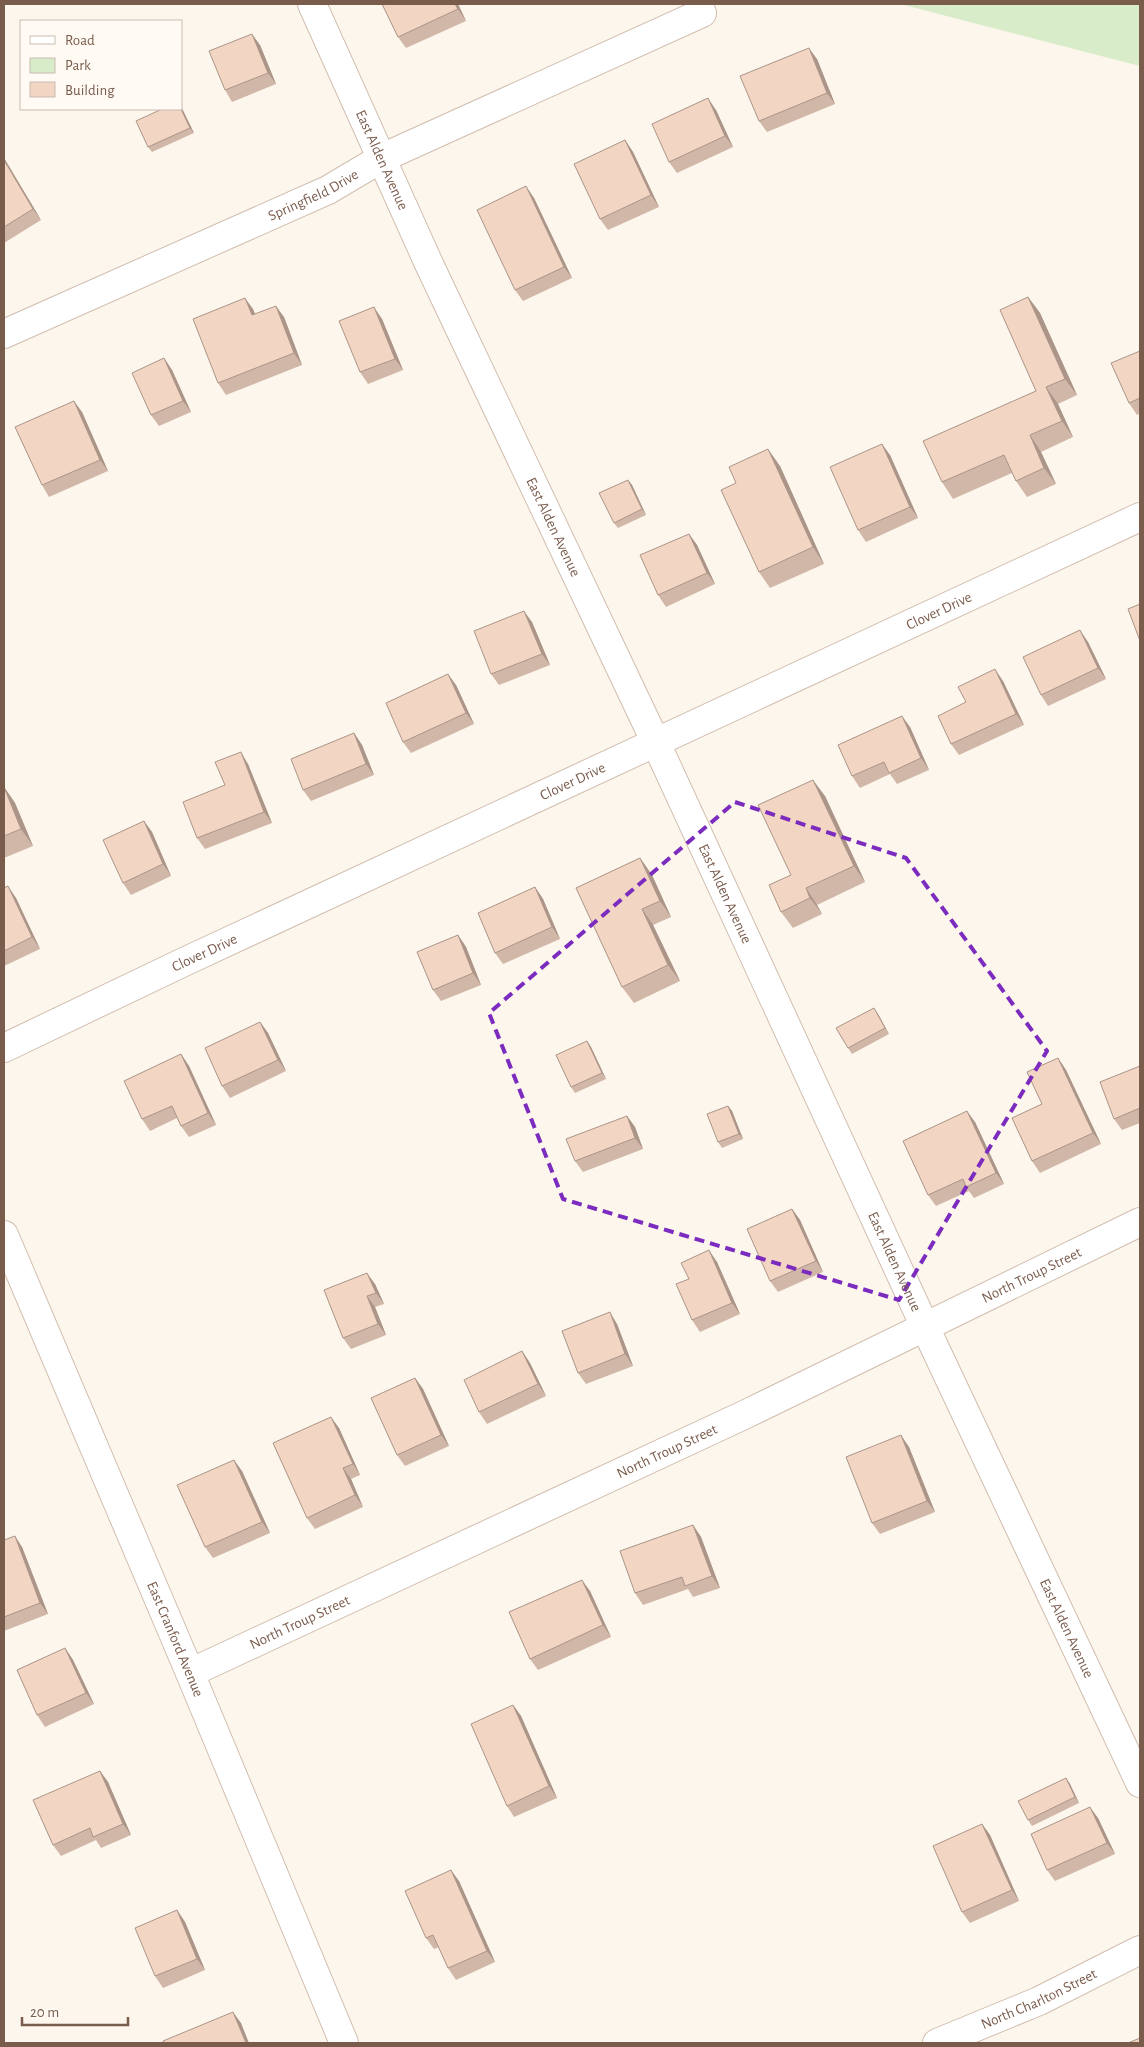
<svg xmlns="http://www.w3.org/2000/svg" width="1144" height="2047" font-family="'Alegreya Sans',sans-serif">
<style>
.green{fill:#d8ecc9}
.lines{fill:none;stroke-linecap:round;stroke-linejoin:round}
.street-casing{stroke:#d1beb0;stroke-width:30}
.street{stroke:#fff;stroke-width:28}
.wall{fill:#d1b7a8}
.shaded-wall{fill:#aa9588}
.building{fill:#f3d5c3;stroke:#aa9588}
.marked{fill:none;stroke:#7b2cbf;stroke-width:4;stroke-dasharray:10 6;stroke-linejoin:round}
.labels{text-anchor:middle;stroke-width:4;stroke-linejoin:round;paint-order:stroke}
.street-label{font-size:15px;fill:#7a5c4d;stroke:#fffaf3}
</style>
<rect width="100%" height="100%" fill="#fdf6ec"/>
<path class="green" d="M900,4H1140V66Z"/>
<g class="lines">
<defs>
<g id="street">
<path id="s1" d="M312,4L429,264L656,743L925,1327L1140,1783"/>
<path id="s2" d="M4,334L328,190L382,158L702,13"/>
<path id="s3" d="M4,1048L186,961L1140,517"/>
<path id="s4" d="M4,1235L190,1673L344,2043"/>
<path id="s5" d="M190,1673L744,1415L1140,1222"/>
<path id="s6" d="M937,2043L1039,2001L1140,1950"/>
</g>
</defs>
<use href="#street" class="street-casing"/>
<use href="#street" class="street"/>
</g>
<path class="wall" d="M382,4H458L466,21L406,48L398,37Z
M260,45L276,84L232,102L225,90Z
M817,59L835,104L767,132L759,121Z
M181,109L194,133L152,152L148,147Z
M716,110L733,147L677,173L669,162Z
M625,140L633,152L659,207L608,230L600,219Z
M4,158L41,220L4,243Z
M534,198L572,278L523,301L515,290Z
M1028,297L1040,313L1077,395L1058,404L1073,437L1041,452L1056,484L1027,497L1016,481L1012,473L953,499L942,482L1036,391Z
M253,309L255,314L284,317L302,365L226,395L218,383Z
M382,319L403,370L368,384L360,372Z
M1140,351V413L1137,415L1129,403Z
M164,358L172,370L191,412L159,426L151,415Z
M82,412L108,471L49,497L42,485Z
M890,455L918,518L866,542L858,530Z
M780,466L824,564L770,588L759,572Z
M628,480L632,485L646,515L618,528L614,523Z
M689,534L697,545L715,584L666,607L658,595Z
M532,622L550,665L499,685L491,674Z
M1088,642L1106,679L1048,706L1041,695Z
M1003,681L1024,725L959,755L951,744L966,702Z
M456,685L474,724L411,753L403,742Z
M910,727L929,770L897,784L890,774L860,788L852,776Z
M354,733L362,745L374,775L311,801L303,790Z
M248,764L272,823L205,849L197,838L225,785Z
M4,787L15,803L33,846L4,858Z
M825,796L865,882L817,905L822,914L793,928L781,912L791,875Z
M144,821L152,832L171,876L131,895L123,883Z
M640,858L652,875L671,917L653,925L680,981L634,1003L622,987Z
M535,887L543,899L560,939L503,964L495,953Z
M4,888L16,898L40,949L4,966Z
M458,935L466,947L481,985L441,1001L433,990Z
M878,1014L889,1034L852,1054L848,1048Z
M260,1022L268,1033L286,1071L230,1098L222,1086Z
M587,1041L591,1047L606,1079L575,1093L571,1087Z
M181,1054L189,1066L216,1125L189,1137L181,1126L177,1118L150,1131L142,1119Z
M1058,1058L1066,1070L1101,1144L1040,1173L1032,1161L1042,1104Z
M1140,1066V1123L1122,1130L1114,1119Z
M728,1106L732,1111L743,1139L722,1148L718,1142Z
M627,1116L635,1127L643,1149L583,1172L575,1161Z
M975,1122L1004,1184L974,1198L969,1191L936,1206L928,1195Z
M792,1209L800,1220L823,1272L778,1292L770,1281Z
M717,1262L740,1314L700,1332L692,1320Z
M375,1284L384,1304L375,1307L386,1335L351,1349L343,1338L324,1290Z
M617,1324L633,1366L586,1384L578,1373Z
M522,1351L530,1363L546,1396L487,1424L479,1412Z
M415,1378L423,1389L449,1446L405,1466L397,1455Z
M339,1428L360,1475L351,1479L363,1507L315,1529L307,1518Z
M909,1447L935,1512L880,1534L872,1523Z
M242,1471L270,1533L213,1558L205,1547Z
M693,1525L701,1537L720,1588L693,1597L688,1589L643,1605L635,1593Z
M4,1540L22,1547L48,1614L4,1631Z
M590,1591L611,1637L538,1670L530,1659Z
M65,1648L73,1660L94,1704L45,1727L37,1715Z
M513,1705L521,1716L557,1798L514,1817L507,1806Z
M100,1771L108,1782L131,1835L101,1848L96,1840L61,1856L53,1845Z
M1066,1778L1070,1784L1079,1803L1032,1826L1028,1820Z
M1098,1818L1115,1854L1055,1881L1047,1870Z
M982,1824L990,1835L1019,1901L970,1923L962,1912Z
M459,1881L495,1962L456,1980L448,1968L439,1947L434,1949L426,1938Z
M177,1910L185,1922L205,1970L163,1988L155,1976Z"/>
<path class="shaded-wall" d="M455,4H458L466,21L458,9Z
M252,34L260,45L276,84L268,73Z
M809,48L817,59L835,104L827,93Z
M708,98L716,110L733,147L725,136Z
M181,106L194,133L190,128L181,109Z
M625,140L633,152L659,207L651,195Z
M4,158L41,220L33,209L4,160Z
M526,186L534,198L572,278L564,267Z
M1028,297L1040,313L1077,395L1065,379Z
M245,298L253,309L260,327L252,315Z
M276,306L284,317L302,365L294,353Z
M374,307L382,319L403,370L395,359Z
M164,358L172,370L191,412L183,401Z
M1046,387L1058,404L1073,437L1062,421Z
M74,401L82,412L108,471L100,460Z
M1030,435L1041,452L1056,484L1044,468Z
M882,444L890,455L918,518L910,507Z
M768,449L780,466L824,564L813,547Z
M628,480L632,485L646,515L642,509Z
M689,534L697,545L715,584L707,573Z
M524,611L532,622L550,665L542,654Z
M1080,630L1088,642L1106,679L1098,668Z
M995,669L1003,681L1024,725L1016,714Z
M448,674L456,685L474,724L466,713Z
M902,716L910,727L929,770L921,758Z
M354,733L362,745L374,775L366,764Z
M241,752L248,764L272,823L264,812Z
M813,780L825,796L865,882L854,866Z
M4,787L15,803L33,846L21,829Z
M144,821L152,832L171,876L163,864Z
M640,858L652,875L671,917L660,901Z
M8,886L16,898L40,949L32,937Z
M535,887L543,899L560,939L552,927Z
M806,888L817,905L822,914L810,898Z
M642,909L653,925L680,981L668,965Z
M458,935L466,947L481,985L473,973Z
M874,1008L878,1014L889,1034L885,1028Z
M260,1022L268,1033L286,1071L278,1060Z
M587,1041L591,1047L606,1079L602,1073Z
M181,1054L189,1066L216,1125L208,1113Z
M1058,1058L1066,1070L1101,1144L1093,1133Z
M728,1106L732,1111L743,1139L739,1134Z
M967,1111L975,1122L1004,1184L996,1173Z
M627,1116L635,1127L643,1149L635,1138Z
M792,1209L800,1220L823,1272L816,1261Z
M709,1250L717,1262L740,1314L732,1303Z
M367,1273L375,1284L384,1304L376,1293Z
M367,1296L375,1307L386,1335L378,1324Z
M610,1312L617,1324L633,1366L625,1354Z
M522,1351L530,1363L546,1396L538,1384Z
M415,1378L423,1389L449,1446L441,1435Z
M331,1417L339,1428L360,1475L353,1464Z
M901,1435L909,1447L935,1512L927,1501Z
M234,1460L242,1471L270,1533L262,1522Z
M343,1468L351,1479L363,1507L355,1495Z
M693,1525L701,1537L720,1588L712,1576Z
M15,1536L22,1547L48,1614L40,1603Z
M582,1580L590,1591L611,1637L603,1625Z
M65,1648L73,1660L94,1704L86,1693Z
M513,1705L521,1716L557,1798L549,1786Z
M100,1771L108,1782L131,1835L123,1824Z
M1066,1778L1070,1784L1079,1803L1075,1797Z
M1090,1807L1098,1818L1115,1854L1107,1843Z
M982,1824L990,1835L1019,1901L1012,1890Z
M451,1870L459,1881L495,1962L487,1951Z
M177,1910L185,1922L205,1970L197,1959Z
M233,2012L241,2023L249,2043H246Z"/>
<path class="building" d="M382,4H455L458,9L398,37Z
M252,34L268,73L225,90L209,51Z
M809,48L827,93L759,121L740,76Z
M708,98L725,136L669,162L652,124Z
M162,109H181L190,128L148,147L136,121Z
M625,140L651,195L600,219L574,164Z
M4,160L33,209L4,227Z
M526,186L564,267L515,290L477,210Z
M1028,297L1065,379L1046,387L1062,421L1030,435L1044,468L1016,481L1004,455L942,482L923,441L1036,391L1000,310Z
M245,298L252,315L276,306L294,353L218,383L193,319Z
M374,307L395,359L360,372L339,321Z
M1140,351V398L1129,403L1111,363Z
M164,358L183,401L151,415L132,373Z
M74,401L100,460L42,485L15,427Z
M882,444L910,507L858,530L830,467Z
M768,449L813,547L759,572L721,490L736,483L729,467Z
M628,480L642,509L614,523L599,493Z
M689,534L707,573L658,595L640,555Z
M1140,604V641L1128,609Z
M524,611L542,654L491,674L474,631Z
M1080,630L1098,668L1041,695L1023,657Z
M995,669L1016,714L951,744L938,716L966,702L958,687Z
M448,674L466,713L403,742L386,703Z
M902,716L921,758L889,773L884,762L852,776L838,745Z
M354,733L366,764L303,790L291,759Z
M241,752L264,812L197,838L183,802L225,785L215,762Z
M813,780L854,866L806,888L810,898L781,912L769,885L791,875L758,805Z
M4,787L21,829L4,836Z
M144,821L163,864L123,883L103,840Z
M640,858L660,901L642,909L668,965L622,987L576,888Z
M8,886L32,937L4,951V888Z
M535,887L552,927L495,953L478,913Z
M458,935L473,973L433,990L417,952Z
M874,1008L885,1028L848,1048L836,1028Z
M260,1022L278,1060L222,1086L205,1048Z
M587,1041L602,1073L571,1087L556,1055Z
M181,1054L208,1113L181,1126L172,1106L142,1119L124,1081Z
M1058,1058L1093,1133L1032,1161L1012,1118L1042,1104L1027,1072Z
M1140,1066V1108L1114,1119L1100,1082Z
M728,1106L739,1134L718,1142L707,1114Z
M967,1111L996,1173L966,1187L963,1179L928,1195L903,1141Z
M627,1116L635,1138L575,1161L566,1139Z
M792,1209L816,1261L770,1281L747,1229Z
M709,1250L732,1303L692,1320L676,1284L689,1279L681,1263Z
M367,1273L376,1293L367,1296L378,1324L343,1338L324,1290Z
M610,1312L625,1354L578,1373L562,1331Z
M522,1351L538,1384L479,1412L464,1380Z
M415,1378L441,1435L397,1455L371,1398Z
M331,1417L353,1464L343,1468L355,1495L307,1518L273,1443Z
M901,1435L927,1501L872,1523L846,1457Z
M234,1460L262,1522L205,1547L177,1485Z
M693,1525L712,1576L685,1586L682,1577L635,1593L620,1551Z
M15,1536L40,1603L4,1617V1540Z
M582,1580L603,1625L530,1659L509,1612Z
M65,1648L86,1693L37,1715L17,1670Z
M513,1705L549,1786L507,1806L471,1724Z
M100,1771L123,1824L93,1837L90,1828L53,1845L33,1800Z
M1066,1778L1075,1797L1028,1820L1018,1801Z
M1090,1807L1107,1843L1047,1870L1031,1834Z
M982,1824L1012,1890L962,1912L933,1846Z
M451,1870L487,1951L448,1968L433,1935L426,1938L405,1891Z
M177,1910L197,1959L155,1976L135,1928Z
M233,2012L246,2043H164L163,2041Z
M1140,2038V2043H1128Z"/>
<path class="marked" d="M735,802L906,858L1047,1051L899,1300L563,1199L489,1013Z"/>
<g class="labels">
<g class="street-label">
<text dy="5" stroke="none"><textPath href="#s1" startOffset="171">East Alden Avenue</textPath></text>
<text dy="5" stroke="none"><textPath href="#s2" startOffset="339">Springfield Drive</textPath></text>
<text dy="5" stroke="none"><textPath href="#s1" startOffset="576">East Alden Avenue</textPath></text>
<text dy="5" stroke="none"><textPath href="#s3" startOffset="1032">Clover Drive</textPath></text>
<text dy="5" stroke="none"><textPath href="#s3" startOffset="628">Clover Drive</textPath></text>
<text dy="5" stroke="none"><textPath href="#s1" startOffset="981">East Alden Avenue</textPath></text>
<text dy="5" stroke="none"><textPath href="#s3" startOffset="222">Clover Drive</textPath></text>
<text dy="5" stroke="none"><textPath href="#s1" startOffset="1386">East Alden Avenue</textPath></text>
<text dy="5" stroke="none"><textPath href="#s5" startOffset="931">North Troup Street</textPath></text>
<text dy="5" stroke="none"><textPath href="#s5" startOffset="526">North Troup Street</textPath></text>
<text dy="5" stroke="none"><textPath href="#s5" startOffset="121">North Troup Street</textPath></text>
<text dy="5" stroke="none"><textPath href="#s1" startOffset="1791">East Alden Avenue</textPath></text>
<text dy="5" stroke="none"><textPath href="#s4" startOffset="439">East Cranford Avenue</textPath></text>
<text dy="5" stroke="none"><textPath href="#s6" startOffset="111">North Charlton Street</textPath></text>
</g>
</g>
<rect width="1144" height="2047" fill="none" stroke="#7a5c4d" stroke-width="10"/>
<rect x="20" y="20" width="162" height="90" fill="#fffaf3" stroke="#cabbb1"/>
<rect x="30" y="36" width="25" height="8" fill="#ffffff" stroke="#cabbb1"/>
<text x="65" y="45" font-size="15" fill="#7a5c4d">Road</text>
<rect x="30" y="58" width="25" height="15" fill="#d8ecc9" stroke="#cabbb1"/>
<text x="65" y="70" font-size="15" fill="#7a5c4d">Park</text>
<rect x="30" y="82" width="25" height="15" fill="#f3d5c3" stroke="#cabbb1"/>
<text x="65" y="95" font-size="15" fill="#7a5c4d">Building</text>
<path d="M22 2017v8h106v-8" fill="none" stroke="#7a5c4d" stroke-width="2.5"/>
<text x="30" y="2017" font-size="15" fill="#7a5c4d" stroke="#fffaf3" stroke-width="4" paint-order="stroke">20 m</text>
</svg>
